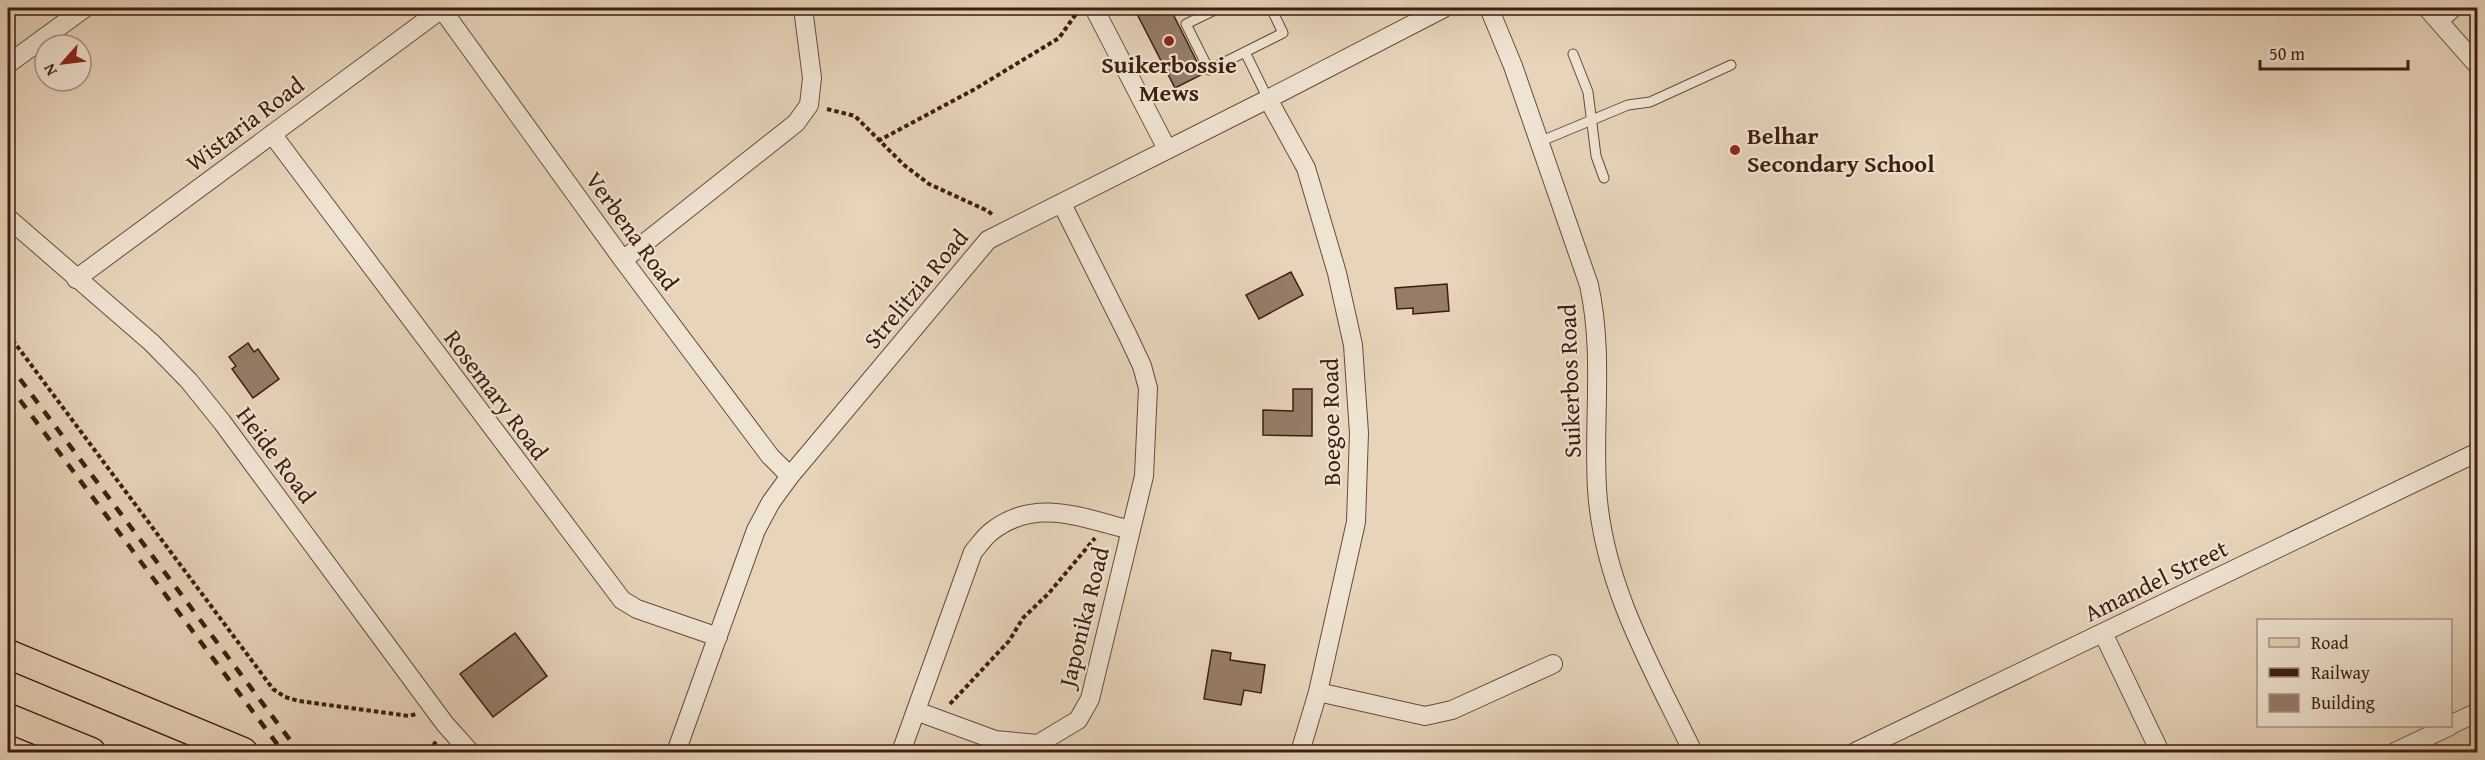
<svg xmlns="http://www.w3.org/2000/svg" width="2485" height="760" font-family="'Gentium Book Plus',serif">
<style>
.building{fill:#967c69;stroke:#3e1d11;stroke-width:1.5}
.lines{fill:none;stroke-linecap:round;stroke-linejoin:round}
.service-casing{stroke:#684b3b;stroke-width:11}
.minor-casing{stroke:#684b3b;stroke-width:20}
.primary-casing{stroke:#3e1d11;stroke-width:31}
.path{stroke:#3e1d11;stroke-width:4;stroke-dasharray:4.5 3;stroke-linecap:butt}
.service{stroke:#efe3d2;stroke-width:9}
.minor{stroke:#efe3d2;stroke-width:18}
.primary{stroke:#e7d4ba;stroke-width:28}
.rail{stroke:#3e1d11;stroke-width:4.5;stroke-dasharray:10 10;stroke-linecap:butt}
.poi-dot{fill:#8f2418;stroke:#efe3d2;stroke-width:2}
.labels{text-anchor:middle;stroke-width:4.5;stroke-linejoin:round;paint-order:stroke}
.poi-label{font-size:24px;font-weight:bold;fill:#3e1d11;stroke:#efe3d2}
.street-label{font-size:24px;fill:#3e1d11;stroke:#efe3d2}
</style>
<rect width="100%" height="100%" fill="#e7d4ba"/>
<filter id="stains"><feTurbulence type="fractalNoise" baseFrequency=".00333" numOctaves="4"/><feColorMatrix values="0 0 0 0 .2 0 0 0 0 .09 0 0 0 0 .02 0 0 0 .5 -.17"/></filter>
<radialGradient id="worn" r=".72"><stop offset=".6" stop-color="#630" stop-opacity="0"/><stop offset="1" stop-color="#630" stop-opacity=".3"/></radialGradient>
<path class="building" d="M1134,8H1170L1203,74L1175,88Z
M1291,272L1303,295L1259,319L1246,295Z
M1447,284L1449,311L1413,314V308L1397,309L1395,288Z
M248,343L254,352L258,349L279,379L253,398L232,369L236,366L229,357Z
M1293,389H1312V436L1263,435V410L1293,411Z
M515,633L547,676L493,717L460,674Z
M1212,650L1231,653L1230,660L1265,665L1261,693L1244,690L1241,705L1204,699Z"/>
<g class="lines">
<defs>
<path id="service" d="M1219,8L1186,24L1209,70L1283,33L1271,8
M1245,52L1268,99
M1573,54L1588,92L1596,156L1604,178
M1539,142L1628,105L1650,102L1731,65"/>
<path id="minor" d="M441,8L623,260L770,456L790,476
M1094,8L1167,149
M1489,8L1513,66L1589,285C1604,353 1593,421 1597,489C1603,585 1652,668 1693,752
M2427,8L2478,66
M2439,21L2453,8
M8,64L85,8
M1268,99L1306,168L1337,273L1353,345L1359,433L1356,522L1318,692L1300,752
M272,134L622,600L637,609L718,637
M8,218L152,343L189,381L222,422L445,724L470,752
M623,260L796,123L809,105L812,78L803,8
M76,279L443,8
M2103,633L2160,752
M1318,692L1425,716L1452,710L1553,664
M916,711L995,740L1038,744L1078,720L1090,699L1144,476L1148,388L1142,366L1128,336L1062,204
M2450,725L2478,712
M676,752L756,530L771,502L790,476L988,240L1268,99L1444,8
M901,752L973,552C979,545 985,536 992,531C1036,497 1082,518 1131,530
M1855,752L2478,452
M2395,752L2450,726"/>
<path id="primary" d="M8,654L243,752
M8,718L91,752"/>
</defs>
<use href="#service" class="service-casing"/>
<use href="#minor" class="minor-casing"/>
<use href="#primary" class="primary-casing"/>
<path class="path" d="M827,109L855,116L904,165L929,184L988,211L994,216
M878,141L975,89L1059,38L1076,14
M8,334L273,689L285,697L299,701L409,716L416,714
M950,704L1009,641L1023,618L1049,593L1095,538
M430,752L436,741"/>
<use href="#service" class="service"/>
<use href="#minor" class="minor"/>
<use href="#primary" class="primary"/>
<path class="rail" d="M8,363L299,752
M8,384L283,752"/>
</g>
<g class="poi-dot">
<circle cx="1169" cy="41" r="6"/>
<circle cx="1735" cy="150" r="6"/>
</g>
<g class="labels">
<g class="poi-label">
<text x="1169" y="73">Suikerbossie<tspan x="1169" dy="28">Mews</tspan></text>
<text x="1747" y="144" text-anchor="start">Belhar<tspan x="1747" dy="28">Secondary School</tspan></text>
</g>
<g class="street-label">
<text transform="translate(245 124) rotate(-37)" y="8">Wistaria Road</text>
<text transform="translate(632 231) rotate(54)" y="8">Verbena Road</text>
<text transform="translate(916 289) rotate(-50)" y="8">Strelitzia Road</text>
<text transform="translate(1570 381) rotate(-92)" y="8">Suikerbos Road</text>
<text transform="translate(496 395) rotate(53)" y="8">Rosemary Road</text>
<text transform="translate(1331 422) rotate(-91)" y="8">Boegoe Road</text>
<text transform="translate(276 455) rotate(53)" y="8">Heide Road</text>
<text transform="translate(2156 581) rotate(-26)" y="8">Amandel Street</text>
<text transform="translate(1084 617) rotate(-76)" y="8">Japonika Road</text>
</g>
</g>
<rect width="2485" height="760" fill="none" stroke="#e7d4ba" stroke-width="30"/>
<rect x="9" y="9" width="2467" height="742" fill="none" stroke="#3e1d11" stroke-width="3"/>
<rect x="15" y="15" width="2455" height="730" fill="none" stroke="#3e1d11" stroke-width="1.5"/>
<rect x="2257" y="619" width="195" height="108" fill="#efe3d2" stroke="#a89485" stroke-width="1.5"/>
<rect x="2269" y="638" width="30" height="9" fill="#e7d4ba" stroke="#a89485" stroke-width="1.5"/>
<text x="2311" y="649" font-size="18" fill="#3e1d11">Road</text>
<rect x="2269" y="668" width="30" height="9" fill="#3e1d11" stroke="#a89485" stroke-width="1.5"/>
<text x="2311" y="679" font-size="18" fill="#3e1d11">Railway</text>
<rect x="2269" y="694" width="30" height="18" fill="#967c69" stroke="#a89485" stroke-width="1.5"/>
<text x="2311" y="709" font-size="18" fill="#3e1d11">Building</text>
<g transform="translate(63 63) rotate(242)"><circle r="28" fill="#efe3d2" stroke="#a89485" stroke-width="1.5"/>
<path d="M0-4.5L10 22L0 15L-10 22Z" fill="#8f2418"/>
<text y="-9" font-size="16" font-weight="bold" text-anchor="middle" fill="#3e1d11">N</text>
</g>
<path d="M2260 60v9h148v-9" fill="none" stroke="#3e1d11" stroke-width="3"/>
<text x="2269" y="60" font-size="18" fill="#3e1d11" stroke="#efe3d2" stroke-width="4.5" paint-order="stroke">50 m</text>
<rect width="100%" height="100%" filter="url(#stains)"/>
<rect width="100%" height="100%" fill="url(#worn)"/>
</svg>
